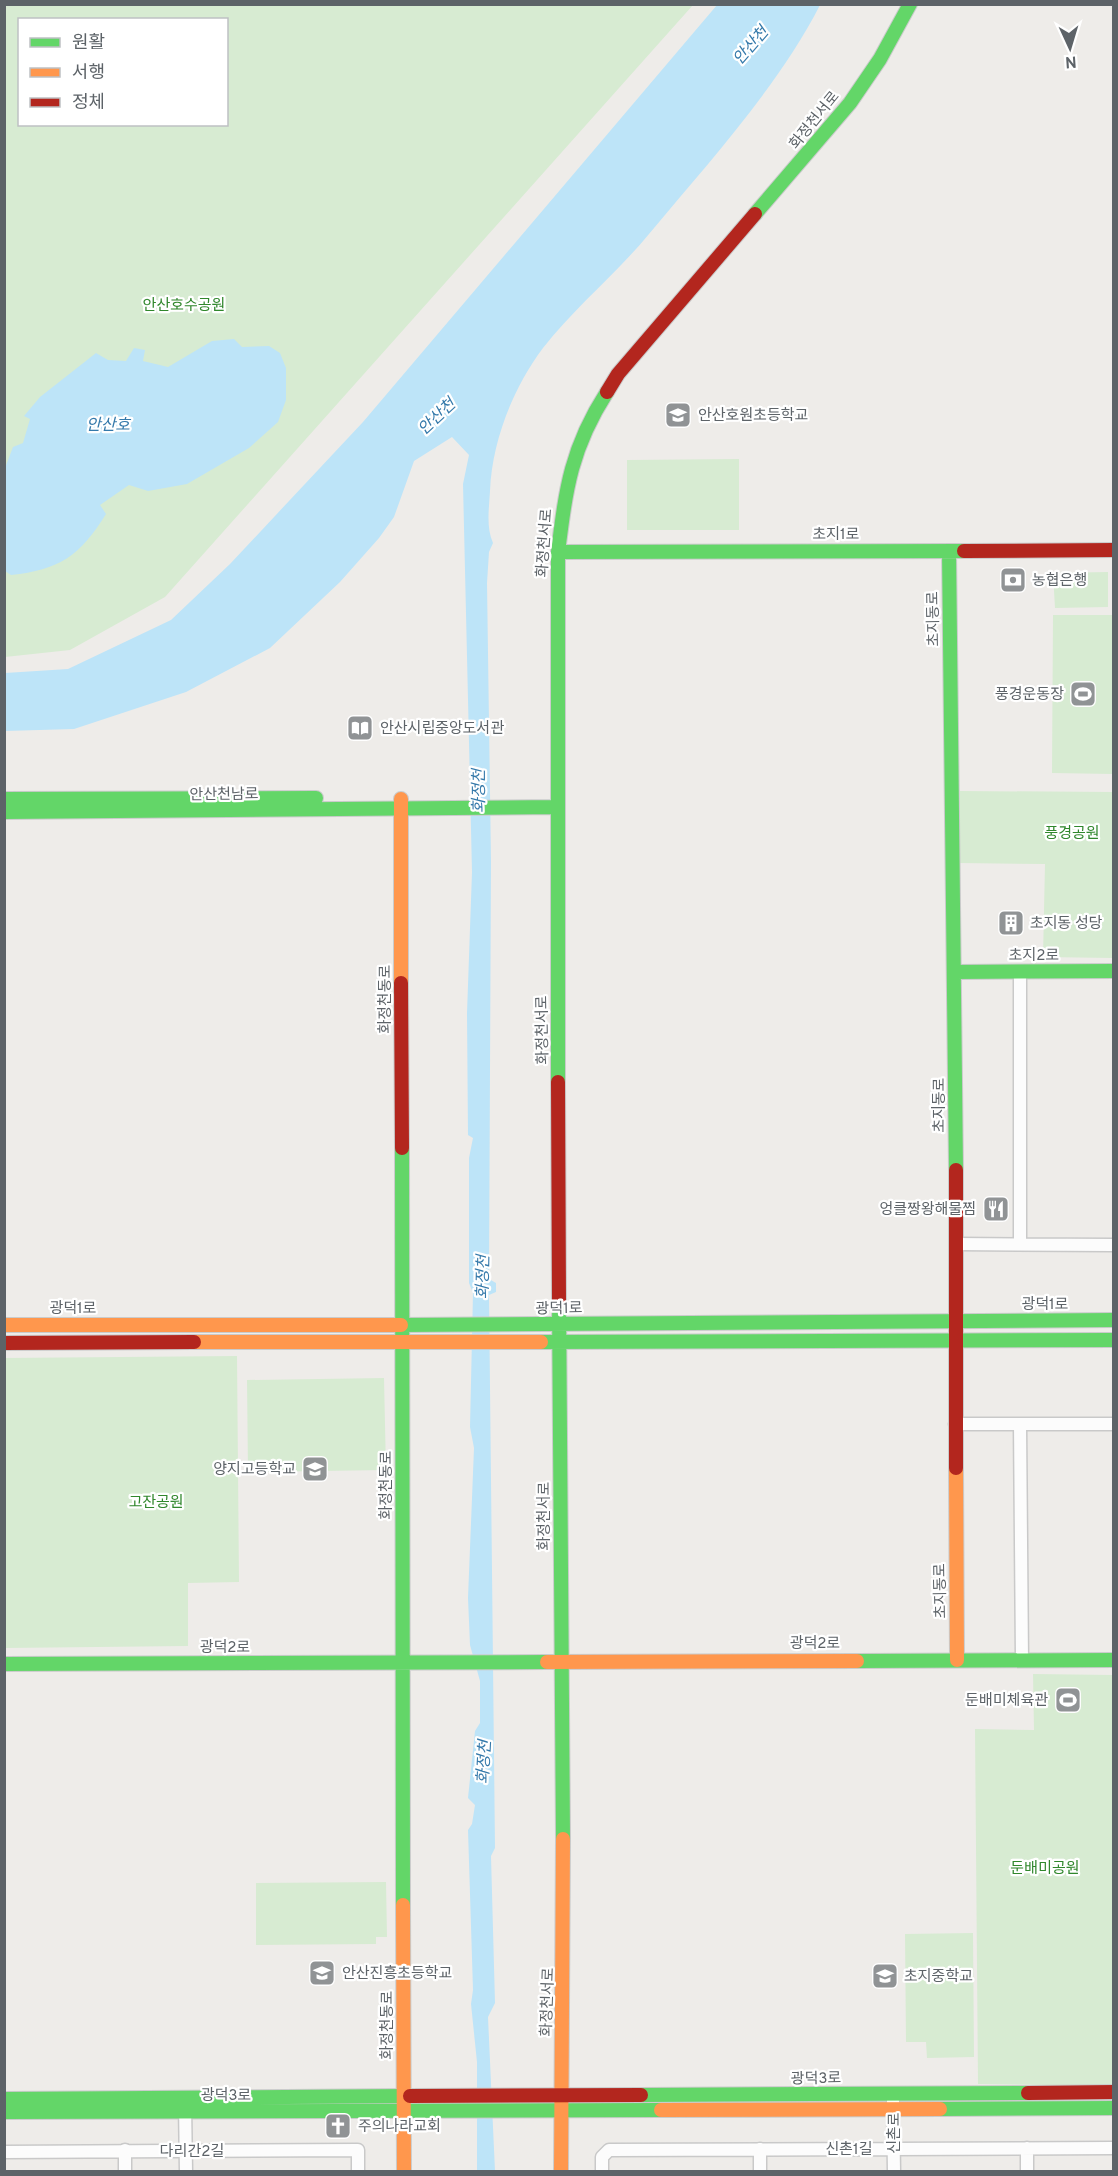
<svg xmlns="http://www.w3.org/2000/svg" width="1118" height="2176" font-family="Overpass,'Noto Sans KR',sans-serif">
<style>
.green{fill:#d7ebd2;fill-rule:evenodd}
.water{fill:#bde4f8}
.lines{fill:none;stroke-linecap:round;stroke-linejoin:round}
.street-casing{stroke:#c9c9c9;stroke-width:15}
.fast-casing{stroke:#cacbcb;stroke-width:16}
.slow-casing{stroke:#cacbcb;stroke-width:16}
.jam-casing{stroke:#cacbcb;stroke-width:16}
.street{stroke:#fcfcfc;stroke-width:12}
.fast{stroke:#63d668;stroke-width:14}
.slow{stroke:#ff974d;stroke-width:14}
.jam{stroke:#b3261e;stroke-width:14}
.labels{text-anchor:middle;stroke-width:4.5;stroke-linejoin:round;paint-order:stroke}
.street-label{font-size:15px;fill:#5d6368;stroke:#fff}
.park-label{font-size:15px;fill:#30872c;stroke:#fff}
.poi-label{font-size:15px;fill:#5d6368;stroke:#fff;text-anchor:start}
.water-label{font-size:16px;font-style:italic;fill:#3479aa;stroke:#fff}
</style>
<rect width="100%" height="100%" fill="#eeece9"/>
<path class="green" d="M4,5H693L165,597L70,650L5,657ZM20,20H226V124H20Z
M739,459V530H627V460Z
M1108,572V607L1055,608L1053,573Z
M1053,615H1113V774L1052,773Z
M960,791L1113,792V958L1043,957L1045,864L959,863Z
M237,1356L239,1582L188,1583V1646L5,1648V1358Z
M384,1378L386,1470L248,1472L247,1380Z
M1033,1674L1113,1675V2086L978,2084L975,1729L1034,1730Z
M386,1882L387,1937H376V1944L256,1945V1883Z
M973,1933L974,2057L927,2058L926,2042H906L905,1934Z"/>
<path class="water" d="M717,5H820C778,87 708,163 649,234C616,274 575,307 543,348C513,388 492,441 490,491C489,509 486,527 493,543L489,552L487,583L491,862L489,1279L496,1283V1292L489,1295L495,1848L491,1856L495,2003L488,2017L495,2171H477V2062L471,2004L473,1990L468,1830L472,1824L475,1805L468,1798L475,1731L480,1723V1681L470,1645L468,1598L474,1448L470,1427L473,1293L469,1283V1158L473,1138L468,1135L467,1013L472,872L463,484L469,455L452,437L414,461L394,517L379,538L340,582L270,648L186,692L74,729L5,731V673L68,669L171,620L230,564L363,422Z
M234,339L242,347L269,346L280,353L286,368V400L278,422L249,448L187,484L148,491L129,485L100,505L106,514C80,556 59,570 11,575L5,571V468L13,447L23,443L30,419L24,416L40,397L96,353L108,360L126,361L134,348L145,350L143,361L168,367L212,341Z"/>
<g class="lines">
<defs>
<path id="street" d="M1020,972V1244
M956,1244L1114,1245
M955,1424H1114
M1020,1424L1022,1660
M893,2101L894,2172
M185,2104L186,2172
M1027,2148V2172
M760,2149V2172
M125,2150V2172
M4,2152L358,2150V2172
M602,2172V2157L609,2150L1114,2148"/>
<path id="fast" d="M755,214L850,103L880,59L910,4
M949,551L956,1170
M558,552L964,551
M4,799L316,798
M4,812L557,807
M955,972L1114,971
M558,1082V552C566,488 571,448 607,392
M402,1148L403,1905
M559,1301L563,1839
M401,1325L1114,1320
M541,1342L1114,1340
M857,1661L1114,1660
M4,1664L547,1662
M641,2095L1028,2093
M4,2099L410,2096
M940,2109L1114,2108
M4,2112L661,2110"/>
<path id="slow" d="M401,799V983
M4,1325H401
M194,1342H541
M956,1468L957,1660
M547,1662L857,1661
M403,1905L404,2172
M661,2110L940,2109
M561,2172L563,1839"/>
<path id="jam" d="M607,392L618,374L755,214
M964,551L1114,550
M401,983L402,1148
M558,1082L559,1301
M956,1170V1468
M4,1343L194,1342
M1028,2093L1114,2092
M410,2096L641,2095"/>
</defs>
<use href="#street" class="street-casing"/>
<use href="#fast" class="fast-casing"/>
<use href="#slow" class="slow-casing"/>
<use href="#jam" class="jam-casing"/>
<use href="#street" class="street"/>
<use href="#fast" class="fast"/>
<use href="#slow" class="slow"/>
<use href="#jam" class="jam"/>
</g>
<defs>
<symbol id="school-square" viewBox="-11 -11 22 22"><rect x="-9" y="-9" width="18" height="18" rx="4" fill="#909395" stroke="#fff"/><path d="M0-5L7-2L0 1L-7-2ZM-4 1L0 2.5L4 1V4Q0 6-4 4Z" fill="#fff"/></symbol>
<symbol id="bank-square" viewBox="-11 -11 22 22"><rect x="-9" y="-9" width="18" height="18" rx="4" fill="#909395" stroke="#fff"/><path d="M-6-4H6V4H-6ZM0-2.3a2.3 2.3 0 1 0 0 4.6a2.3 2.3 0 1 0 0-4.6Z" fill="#fff"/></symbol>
<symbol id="stadium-square" viewBox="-11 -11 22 22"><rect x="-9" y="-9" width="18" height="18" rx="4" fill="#909395" stroke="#fff"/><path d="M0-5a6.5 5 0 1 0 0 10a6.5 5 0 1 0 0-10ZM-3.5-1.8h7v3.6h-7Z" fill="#fff"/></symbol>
<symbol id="library-square" viewBox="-11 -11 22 22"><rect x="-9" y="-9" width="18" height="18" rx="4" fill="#909395" stroke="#fff"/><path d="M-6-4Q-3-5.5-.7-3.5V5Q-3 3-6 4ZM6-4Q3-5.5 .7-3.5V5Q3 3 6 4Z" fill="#fff"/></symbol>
<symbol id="building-square" viewBox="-11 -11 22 22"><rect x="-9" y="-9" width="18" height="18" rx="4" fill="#909395" stroke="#fff"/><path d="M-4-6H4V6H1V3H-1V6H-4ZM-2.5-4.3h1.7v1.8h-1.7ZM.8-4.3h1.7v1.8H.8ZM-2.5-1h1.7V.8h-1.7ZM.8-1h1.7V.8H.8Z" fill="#fff"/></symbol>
<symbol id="restaurant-square" viewBox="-11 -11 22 22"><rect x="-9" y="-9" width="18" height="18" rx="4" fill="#909395" stroke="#fff"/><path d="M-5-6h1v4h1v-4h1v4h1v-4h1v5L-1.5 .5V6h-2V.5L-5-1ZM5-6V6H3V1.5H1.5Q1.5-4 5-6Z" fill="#fff"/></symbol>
<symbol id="church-square" viewBox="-11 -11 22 22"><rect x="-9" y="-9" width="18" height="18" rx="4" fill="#909395" stroke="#fff"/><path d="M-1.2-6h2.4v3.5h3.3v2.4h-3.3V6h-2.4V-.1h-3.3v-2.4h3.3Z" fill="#fff"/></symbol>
</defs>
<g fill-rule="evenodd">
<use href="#school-square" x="663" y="400" width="30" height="30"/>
<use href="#bank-square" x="998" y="565" width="30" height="30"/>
<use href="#stadium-square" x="1068" y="679" width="30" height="30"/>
<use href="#library-square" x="345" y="713" width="30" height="30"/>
<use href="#building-square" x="996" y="908" width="30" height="30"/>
<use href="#restaurant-square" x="981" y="1194" width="30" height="30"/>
<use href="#school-square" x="300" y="1454" width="30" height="30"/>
<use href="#stadium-square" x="1053" y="1685" width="30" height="30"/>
<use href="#school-square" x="307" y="1958" width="30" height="30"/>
<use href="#school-square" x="870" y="1961" width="30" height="30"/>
<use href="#church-square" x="323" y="2111" width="30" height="30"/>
</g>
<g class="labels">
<g class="street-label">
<text transform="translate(814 120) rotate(-51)" y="5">화정천서로</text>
<text x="836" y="539">초지1로</text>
<text transform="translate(544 543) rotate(-86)" y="5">화정천서로</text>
<text transform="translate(933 619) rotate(-91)" y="5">초지동로</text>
<text transform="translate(224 794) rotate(-1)" y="5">안산천남로</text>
<text x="1034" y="960">초지2로</text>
<text transform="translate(385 999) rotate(-90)" y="5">화정천동로</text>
<text transform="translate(542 1030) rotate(-91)" y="5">화정천서로</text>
<text transform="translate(939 1105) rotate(-90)" y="5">초지동로</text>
<text x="1045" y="1309">광덕1로</text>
<text x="73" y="1313">광덕1로</text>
<text transform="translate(559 1308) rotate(-1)" y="5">광덕1로</text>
<text transform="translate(386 1485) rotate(-90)" y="5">화정천동로</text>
<text transform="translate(544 1516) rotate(-90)" y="5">화정천서로</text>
<text transform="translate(940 1591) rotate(-91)" y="5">초지동로</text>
<text x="815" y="1648">광덕2로</text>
<text x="225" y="1652">광덕2로</text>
<text transform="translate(547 2002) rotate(-88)" y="5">화정천서로</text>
<text transform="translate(387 2025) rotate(-90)" y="5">화정천동로</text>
<text transform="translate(816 2078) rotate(-1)" y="5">광덕3로</text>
<text x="226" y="2100">광덕3로</text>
<text transform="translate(894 2133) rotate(-90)" y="5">신촌로</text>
<text x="849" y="2154">신촌1길</text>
<text x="192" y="2156">다리간2길</text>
</g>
<g class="park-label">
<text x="184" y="310">안산호수공원</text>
<text x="1072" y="838">풍경공원</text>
<text x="156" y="1507">고잔공원</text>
<text x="1045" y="1873">둔배미공원</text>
</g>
<g class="poi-label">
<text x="698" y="420">안산호원초등학교</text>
<text x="1032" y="585">농협은행</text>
<text x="1064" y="699" text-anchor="end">풍경운동장</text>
<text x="380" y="733">안산시립중앙도서관</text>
<text x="1030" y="928">초지동 성당</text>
<text x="976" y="1214" text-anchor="end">엉클짱왕해물찜</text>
<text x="296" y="1474" text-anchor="end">양지고등학교</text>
<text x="1048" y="1705" text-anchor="end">둔배미체육관</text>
<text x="342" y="1978">안산진흥초등학교</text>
<text x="904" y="1981">초지중학교</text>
<text x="358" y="2131">주의나라교회</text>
</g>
<g class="water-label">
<text transform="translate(750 45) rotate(-49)" y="6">안산천</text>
<text transform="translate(436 416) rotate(-43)" y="6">안산천</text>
<text x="108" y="430">안산호</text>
<text transform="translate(478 791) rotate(-90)" y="6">화정천</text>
<text transform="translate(482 1277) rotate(-89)" y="6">화정천</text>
<text transform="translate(483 1762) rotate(-87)" y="6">화정천</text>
</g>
</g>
<rect width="1118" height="2176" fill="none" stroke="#5d6368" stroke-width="12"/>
<rect x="18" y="18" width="210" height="108" fill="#ffffff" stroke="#bec1c3" stroke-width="1.5"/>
<rect x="30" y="38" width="30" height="9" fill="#63d668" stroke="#bec1c3" stroke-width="1.5"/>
<text x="72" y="48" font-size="18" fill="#5d6368">원활</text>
<rect x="30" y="68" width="30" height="9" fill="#ff974d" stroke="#bec1c3" stroke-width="1.5"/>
<text x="72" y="78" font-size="18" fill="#5d6368">서행</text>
<rect x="30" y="98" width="30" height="9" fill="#b3261e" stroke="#bec1c3" stroke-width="1.5"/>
<text x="72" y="108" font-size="18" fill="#5d6368">정체</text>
<g transform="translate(1070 48) rotate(176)" stroke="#ffffff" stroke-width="4.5" paint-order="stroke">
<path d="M0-4.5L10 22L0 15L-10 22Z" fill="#5d6368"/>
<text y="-9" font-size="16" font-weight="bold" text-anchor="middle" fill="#5d6368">N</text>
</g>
</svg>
